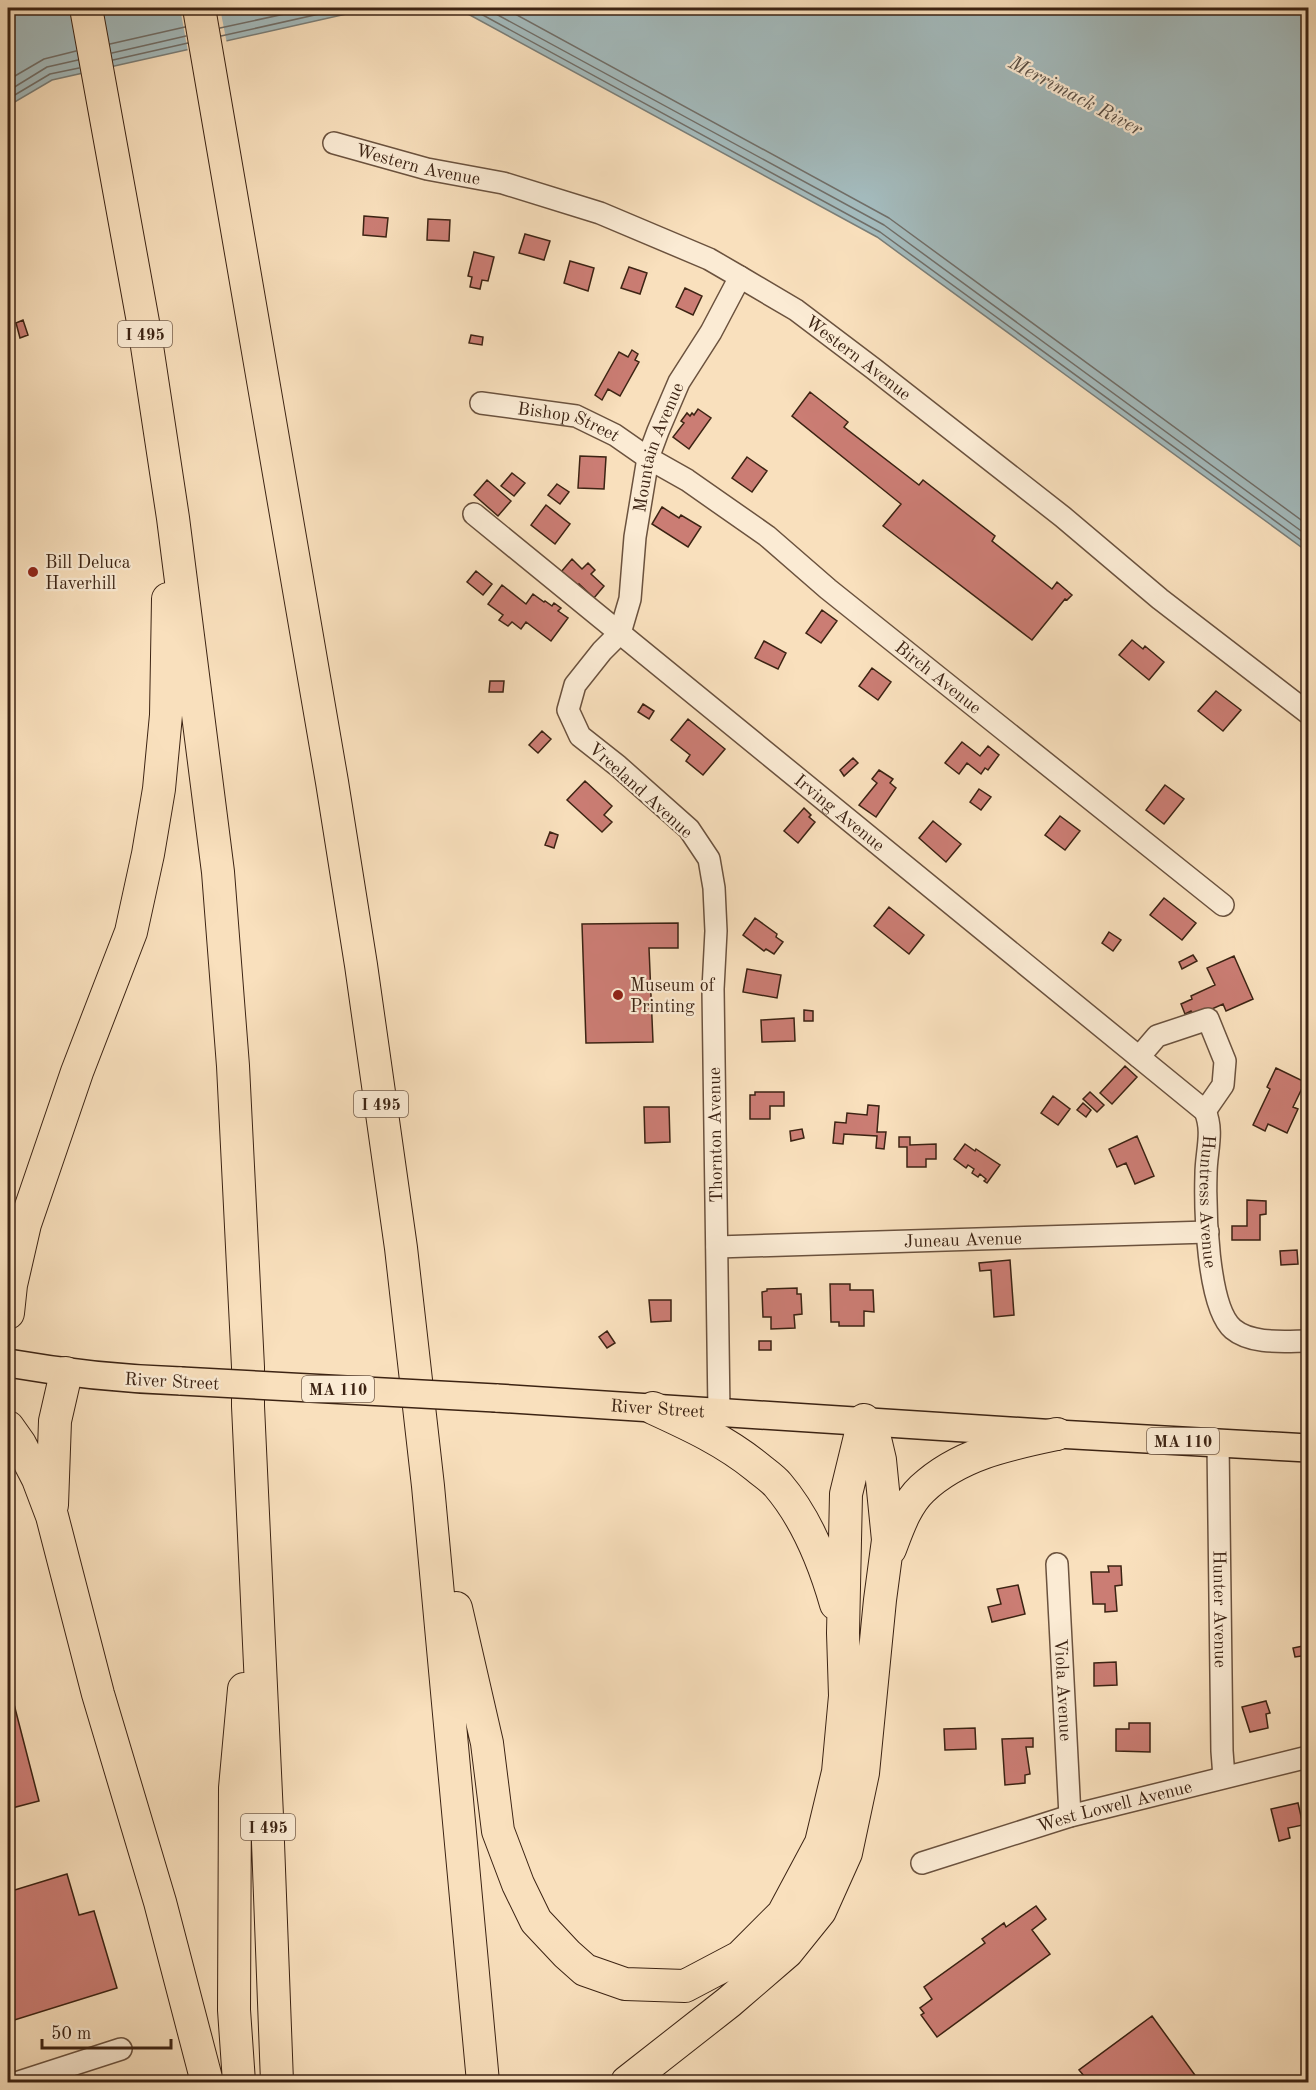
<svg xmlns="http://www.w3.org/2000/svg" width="1316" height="2090" font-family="'Old Standard TT',serif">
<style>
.water{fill:#a3babc;stroke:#7a7e78;stroke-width:1.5}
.pier{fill:#f9e0bd}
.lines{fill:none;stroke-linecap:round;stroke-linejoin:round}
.shore{stroke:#706e68;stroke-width:1.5}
.building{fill:#cb7d74;stroke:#3c2313;stroke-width:1.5}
.minor-casing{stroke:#6b523e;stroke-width:24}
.major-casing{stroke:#3c2313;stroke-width:30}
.highway-casing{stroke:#3c2313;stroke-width:34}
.minor{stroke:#fbebd4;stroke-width:21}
.major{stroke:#f9e0bd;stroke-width:27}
.highway{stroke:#f9e0bd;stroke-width:32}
.major-bridge-casing{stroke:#3c2313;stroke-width:30;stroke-linecap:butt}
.major-bridge{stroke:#f9e0bd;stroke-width:27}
.poi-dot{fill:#8f2418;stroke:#fbebd4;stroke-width:2}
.labels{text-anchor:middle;stroke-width:4.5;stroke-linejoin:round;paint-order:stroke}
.shield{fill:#fbebd4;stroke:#755f4d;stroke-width:1.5}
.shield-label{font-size:16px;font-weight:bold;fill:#3c2313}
.street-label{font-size:18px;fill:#3c2313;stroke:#fbebd4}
.poi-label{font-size:18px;fill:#3c2313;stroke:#fbebd4;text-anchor:start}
.water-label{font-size:20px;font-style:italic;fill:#5b5046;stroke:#fbebd4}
</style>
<rect width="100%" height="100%" fill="#f9e0bd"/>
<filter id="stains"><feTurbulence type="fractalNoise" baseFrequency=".00333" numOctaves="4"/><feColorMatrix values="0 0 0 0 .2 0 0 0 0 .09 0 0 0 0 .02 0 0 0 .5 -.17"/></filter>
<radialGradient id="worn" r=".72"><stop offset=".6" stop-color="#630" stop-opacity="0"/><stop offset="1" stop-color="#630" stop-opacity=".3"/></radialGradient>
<path class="water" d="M8,8H373L52,80L8,106Z
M457,8H1308V552L877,237Z"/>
<path class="pier" d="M180,8H220L227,44L188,52Z"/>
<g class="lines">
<path class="shore" d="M470,8L880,232L1308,545
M485,8L884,225L1308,536
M504,8L889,218L1308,525
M220,28L312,8
M221,36L346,8
M110,44L185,27
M112,53L186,36
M113,60L188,43
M8,80L44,59L76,51
M8,91L47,67L78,60
M8,99L50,74L79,68"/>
</g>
<path class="building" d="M364,216L388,218L386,237L363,235Z
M428,219L450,220L449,241L427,240Z
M525,234L550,241L544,260L519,253Z
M474,252L494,257L488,281L482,280L480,289L470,287L472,277L468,276Z
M570,261L594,268L588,291L564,283Z
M629,267L647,273L640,294L621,288Z
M685,288L702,296L693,315L676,307Z
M23,320L28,335L20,338L16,323Z
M471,335L483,337L482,345L469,343Z
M632,350L638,354L635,360L639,362L620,396L608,389L602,400L595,395L619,352L628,357Z
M810,392L848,422L844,427L919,485L923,480L995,536L992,541L1052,589L1057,582L1072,595L1067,600L1065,599L1032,640L883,526L901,504L792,416Z
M698,409L711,418L689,449L673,437L684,423L681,421L687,413L690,416L692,413L694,415Z
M580,456L606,457L604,489L578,488Z
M747,457L767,471L752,492L732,478Z
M512,473L525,483L514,496L501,486Z
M487,480L511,501L498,516L474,495Z
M557,484L569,492L560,504L548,495Z
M546,505L570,524L555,544L531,525Z
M662,507L679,518L681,515L701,527L688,547L652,524Z
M572,559L582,569L588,563L595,570L591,574L604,586L594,598L579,584L577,587L561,572Z
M476,571L492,584L483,595L467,582Z
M502,585L526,604L533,594L544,602L545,601L552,606L554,603L561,608L558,611L568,618L551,641L526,622L521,629L512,622L508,626L499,620L503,615L488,604Z
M822,610L837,621L821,643L806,633Z
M1132,640L1143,649L1145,646L1164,662L1149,680L1119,655Z
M764,641L786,653L778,669L755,658Z
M872,668L891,682L878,700L859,686Z
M490,681H504L503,692H489Z
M1216,691L1241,710L1223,731L1198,711Z
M643,704L654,711L649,719L638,712Z
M688,719L725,749L703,775L686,761L690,755L671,740Z
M542,731L551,739L538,753L529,745Z
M962,742L980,756L988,746L999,755L988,770L985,768L981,774L967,763L959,774L945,763Z
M853,758L858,763L844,776L840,770Z
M879,770L893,779L890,783L896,788L876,817L859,805L877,783L872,779Z
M585,781L612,806L604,815L612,822L602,832L567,800Z
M1165,785L1184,799L1164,824L1146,810Z
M979,789L991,797L981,810L970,802Z
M804,808L811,815L809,817L815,822L798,843L784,831Z
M1060,816L1080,831L1065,850L1045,835Z
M933,821L961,844L946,862L919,838Z
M550,832L558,835L554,848L545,845Z
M1164,898L1196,923L1182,940L1150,915Z
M889,907L924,935L909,954L874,926Z
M755,918L777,934L776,937L783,942L774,954L766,949L764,951L743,935Z
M678,923V948H649L653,1042L586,1043L582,924Z
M1109,932L1121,940L1113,951L1102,943Z
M1193,955L1197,961L1182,969L1179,962Z
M1234,956L1253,999L1226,1011L1223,1004L1194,1017L1191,1011L1185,1014L1181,1004L1192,999L1191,996L1215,985L1207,968Z
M747,969L781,975L777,998L743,992Z
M804,1010L813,1011V1021H804Z
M794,1018L795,1041L762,1042L761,1020Z
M1125,1066L1137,1077L1112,1104L1100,1093Z
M1276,1068L1305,1082L1293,1107L1298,1109L1287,1133L1268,1124L1265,1131L1253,1125L1270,1089L1267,1087Z
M755,1092H784V1106H770V1119H750V1095H755Z
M1090,1092L1104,1105L1097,1112L1083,1099Z
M1053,1096L1070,1109L1058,1125L1041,1113Z
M1083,1103L1091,1110L1086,1117L1077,1110Z
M868,1105L879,1106L877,1132H886L884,1149L876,1148L877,1136L844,1134L843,1144L833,1143L835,1122L846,1123L847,1113L867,1115Z
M644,1107H669L670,1142L645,1143Z
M802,1129L804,1138L791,1141L790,1131Z
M1137,1136L1154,1176L1135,1184L1126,1163L1117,1167L1109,1149Z
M899,1137H910V1145L936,1144V1159H926V1167H907V1147H899Z
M965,1144L975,1151L976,1149L1000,1165L987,1183L984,1181L986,1179L980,1174L978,1177L972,1173L974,1169L968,1165L966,1168L954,1159Z
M1247,1200L1266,1201V1214L1260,1215V1240H1232V1226H1247Z
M1297,1250L1298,1264L1281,1265L1280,1251Z
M1010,1260L1014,1315L994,1317L991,1270L980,1271L979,1263Z
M830,1284H850V1290H873L874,1312L864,1311V1326H839V1322H831Z
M797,1288V1294H801L802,1314L794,1315L795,1328L771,1329V1317H763L762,1292L767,1291V1289Z
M649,1300H671V1321L651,1322Z
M607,1331L615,1343L607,1348L599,1337Z
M759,1341H771V1350H759Z
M1108,1566H1121L1122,1585L1115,1586L1117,1611L1105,1612V1604H1093L1091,1572H1109Z
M1018,1585L1025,1614L992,1622L988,1607L1001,1604L997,1589Z
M1308,1645V1655L1295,1657L1293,1648Z
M1116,1662L1117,1685L1094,1686V1663Z
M8,1681L39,1801L12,1808L9,1801H8Z
M1266,1701L1270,1713L1266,1714L1268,1728L1250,1732L1242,1707Z
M1129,1723H1150V1752L1116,1751V1729H1129Z
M975,1728L976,1749L945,1750L944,1729Z
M1033,1738V1747H1026L1030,1774L1025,1775V1783L1005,1785L1002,1739Z
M1298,1803L1303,1825L1288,1828L1290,1838L1279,1841L1271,1809Z
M67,1874L79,1915L94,1911L117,1988L8,2022V1892Z
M1036,1906L1046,1919L1032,1930L1050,1954L937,2037L921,2015L924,2013L920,2008L932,1999L924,1987L985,1943L982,1939L1004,1923L1006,1927Z
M1152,2016L1200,2082H1089L1079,2070Z"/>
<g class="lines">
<defs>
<g id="minor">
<path id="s1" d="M334,143L427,169L503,183L600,213L709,259L740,277L796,310L874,369L1063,517L1160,599L1308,713"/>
<path id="s2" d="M481,403L576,416L615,435L648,458L687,480L767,536L828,589L1223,905"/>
<path id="s3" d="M474,514L1205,1111C1214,1132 1206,1152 1206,1174C1205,1207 1207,1307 1233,1329C1252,1345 1286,1341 1308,1341"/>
<path d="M1139,1057L1157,1036L1208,1019L1225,1061L1223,1085L1205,1111"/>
<path id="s4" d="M717,1247L1208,1232"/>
<path id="s5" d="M719,1412L713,989L716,931L714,888L709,859L689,829L618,766L580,736L568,710L575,685L602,651L620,633L630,599L635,537L648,458L658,431L679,382L711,332L740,277"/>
<path id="s6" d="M1218,1443L1222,1751L1224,1777"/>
<path id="s7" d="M1057,1564L1070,1816"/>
<path id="s8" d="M922,1863L1070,1816L1308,1757"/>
<path d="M19,2082L121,2049"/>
</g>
<g id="major">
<path d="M8,1363C65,1373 122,1379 181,1381"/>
<path id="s9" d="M496,1398L1057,1434L1308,1448"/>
</g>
<path id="highway" d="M86,8L145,333L173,518L218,872L233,1066L248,1367V1406L267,1816L277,2082
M199,8L332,782L361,965L401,1248L428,1486L483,2082
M8,1313L11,1285L25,1224L77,1072L131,932L148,854L159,789L166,715L168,599
M653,1408C690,1425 725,1441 757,1467C764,1473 772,1478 778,1485C807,1519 824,1562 836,1604
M8,1427L20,1444L38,1479L52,1516L98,1694L160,1902L207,2082
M52,1505L55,1421L66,1373
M890,1549C898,1528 906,1504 922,1489C959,1454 1009,1444 1057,1434
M456,1608L487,1743L498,1831L518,1884L536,1921L567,1954L585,1970L625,1984L685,1986L740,1957L783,1914L821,1843L838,1772L845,1696L843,1633L846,1494L864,1420
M239,2082L234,2010L235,1788L244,1689
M627,2082L729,2002L787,1952L820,1911L846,1853L863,1773L880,1600L888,1540L880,1460L876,1443L864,1420"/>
</defs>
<use href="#minor" class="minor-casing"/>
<use href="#major" class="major-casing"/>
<use href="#highway" class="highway-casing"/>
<use href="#minor" class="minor"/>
<use href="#major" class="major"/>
<use href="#highway" class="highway"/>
<defs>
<path id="major-bridge" d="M181,1381L496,1398"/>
</defs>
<use href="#major-bridge" class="major-bridge-casing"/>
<use href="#major-bridge" class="major-bridge"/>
</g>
<g class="poi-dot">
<circle cx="33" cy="572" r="6"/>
<circle cx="618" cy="995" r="6"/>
</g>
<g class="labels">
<g class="shield">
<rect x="118" y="321" width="54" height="26" rx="4.5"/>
<rect x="354" y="1091" width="54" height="26" rx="4.5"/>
<rect x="302" y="1376" width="72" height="26" rx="4.5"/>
<rect x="1147" y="1428" width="72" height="26" rx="4.5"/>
<rect x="241" y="1814" width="54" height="26" rx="4.5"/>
</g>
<g class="shield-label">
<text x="145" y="340">I 495</text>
<text x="381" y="1110">I 495</text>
<text x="338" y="1395">MA 110</text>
<text x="1183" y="1447">MA 110</text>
<text x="268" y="1833">I 495</text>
</g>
<g class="street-label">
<text dy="6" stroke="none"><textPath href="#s1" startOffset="87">Western Avenue</textPath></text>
<text dy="6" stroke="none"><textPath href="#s1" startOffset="573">Western Avenue</textPath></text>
<text dy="6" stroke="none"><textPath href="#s2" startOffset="90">Bishop Street</textPath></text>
<text dy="6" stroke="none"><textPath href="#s5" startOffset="1047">Mountain Avenue</textPath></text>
<text dy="6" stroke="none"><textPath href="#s2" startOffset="544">Birch Avenue</textPath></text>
<text transform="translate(641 790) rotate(42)" y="6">Vreeland Avenue</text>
<text dy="6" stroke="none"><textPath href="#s3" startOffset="472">Irving Avenue</textPath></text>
<text transform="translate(715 1135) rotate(-91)" y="6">Thornton Avenue</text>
<text dy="6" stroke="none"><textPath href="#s3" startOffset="1035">Huntress Avenue</textPath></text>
<text dy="6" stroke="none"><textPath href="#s4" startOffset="246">Juneau Avenue</textPath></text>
<text transform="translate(172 1381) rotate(3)" y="6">River Street</text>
<text dy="6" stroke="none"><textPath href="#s9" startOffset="162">River Street</textPath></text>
<text dy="6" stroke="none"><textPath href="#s6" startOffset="166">Hunter Avenue</textPath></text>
<text dy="6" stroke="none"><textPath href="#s7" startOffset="126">Viola Avenue</textPath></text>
<text dy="6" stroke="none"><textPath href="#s8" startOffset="201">West Lowell Avenue</textPath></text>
</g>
<g class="poi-label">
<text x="45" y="568">Bill Deluca<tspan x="45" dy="21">Haverhill</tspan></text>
<text x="630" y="991">Museum of<tspan x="630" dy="21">Printing</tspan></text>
</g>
<g class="water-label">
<text transform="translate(1076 95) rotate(28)" y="7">Merrimack River</text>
</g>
</g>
<rect width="1316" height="2090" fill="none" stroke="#f9e0bd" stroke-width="30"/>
<rect x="9" y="9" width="1298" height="2072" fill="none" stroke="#3c2313" stroke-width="3"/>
<rect x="15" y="15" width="1286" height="2060" fill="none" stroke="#3c2313" stroke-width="1.5"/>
<path d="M42 2039v9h129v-9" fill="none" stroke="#3c2313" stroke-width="3"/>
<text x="51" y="2039" font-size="18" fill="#3c2313" stroke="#fbebd4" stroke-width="4.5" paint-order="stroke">50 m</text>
<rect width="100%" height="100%" filter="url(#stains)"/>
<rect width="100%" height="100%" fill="url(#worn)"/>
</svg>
